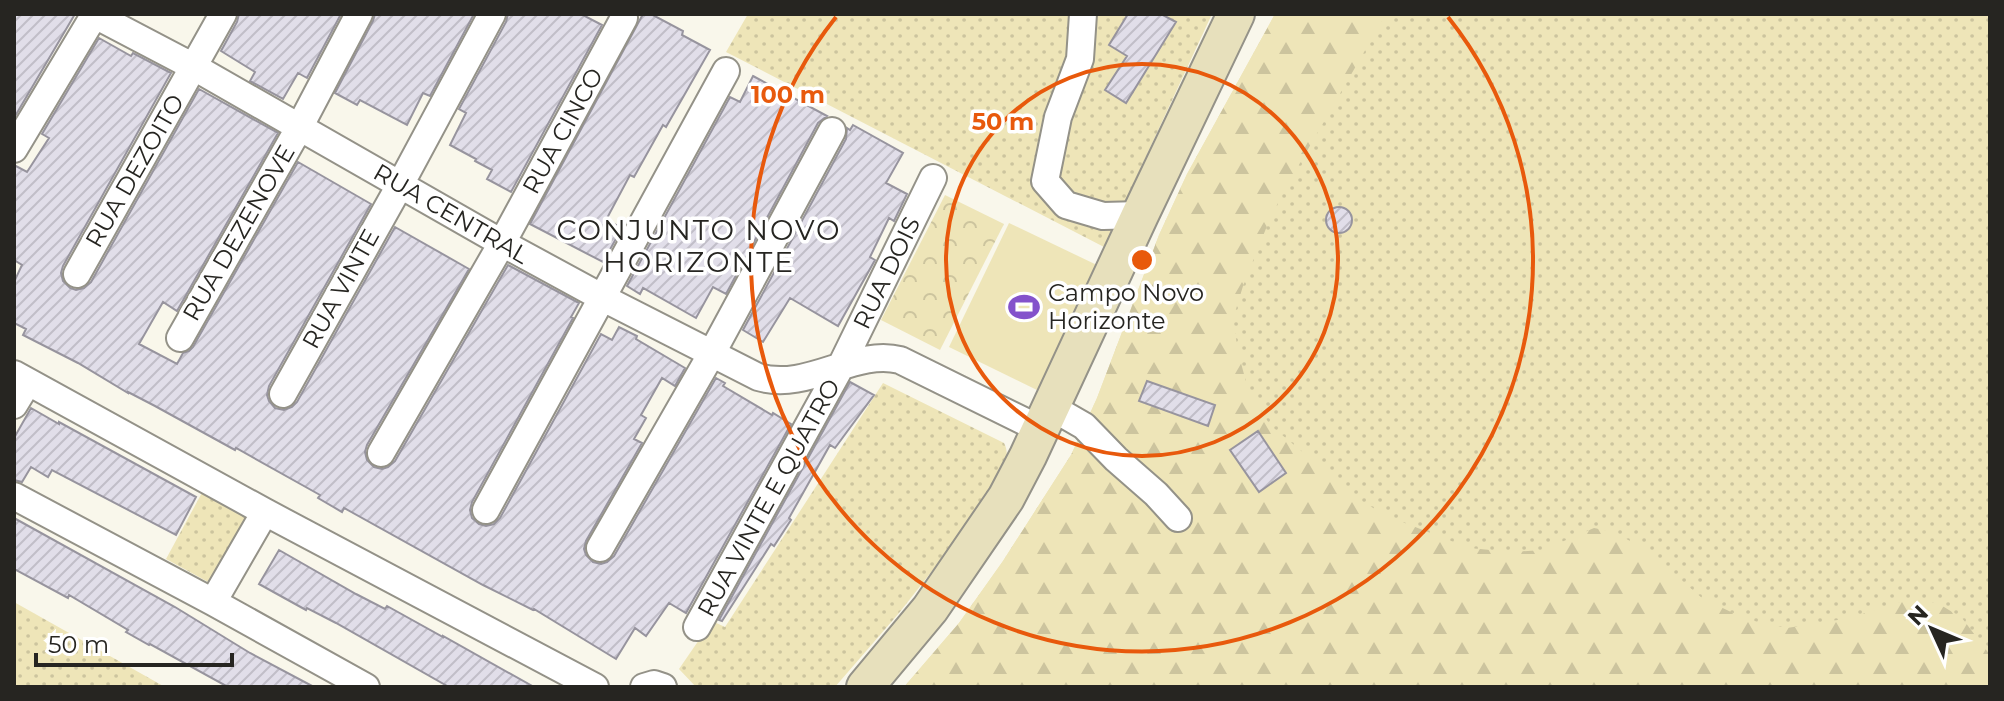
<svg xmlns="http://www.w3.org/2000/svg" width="2004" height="701" font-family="Montserrat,sans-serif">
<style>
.grass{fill:url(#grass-dots)}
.forest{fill:url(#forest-firs)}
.park{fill:url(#park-crowns)}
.garden{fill:#eee5b8}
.building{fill:url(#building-hatch);stroke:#97949e;stroke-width:2}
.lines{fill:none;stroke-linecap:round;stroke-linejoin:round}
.street-casing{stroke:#949288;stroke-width:30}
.secondary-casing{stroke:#949288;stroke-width:40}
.street{stroke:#fff;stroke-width:26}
.secondary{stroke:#e7e0bc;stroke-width:36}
.ring{fill:none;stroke:#e8590c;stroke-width:4}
.labels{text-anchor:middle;stroke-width:7;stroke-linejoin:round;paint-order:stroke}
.street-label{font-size:24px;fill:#262521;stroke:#fff}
.poi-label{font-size:24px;fill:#262521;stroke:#fff;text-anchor:start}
.quarter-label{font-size:28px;letter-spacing:2px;fill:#262521;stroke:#fff}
.centre{fill:#e8590c;stroke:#fff;stroke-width:4}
.ring-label{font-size:24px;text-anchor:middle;font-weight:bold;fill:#e8590c;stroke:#fff;stroke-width:7;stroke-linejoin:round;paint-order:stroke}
</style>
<defs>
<pattern id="grass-dots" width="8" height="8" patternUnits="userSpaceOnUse" patternTransform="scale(2)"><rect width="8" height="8" fill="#eee5b8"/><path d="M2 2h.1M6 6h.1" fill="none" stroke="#ccc49e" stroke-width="1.8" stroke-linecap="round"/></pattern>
<pattern id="forest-firs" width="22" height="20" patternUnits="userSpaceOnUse" patternTransform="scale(2)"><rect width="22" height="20" fill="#eee5b8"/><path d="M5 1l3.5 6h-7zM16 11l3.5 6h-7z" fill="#ccc49e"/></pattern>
<pattern id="park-crowns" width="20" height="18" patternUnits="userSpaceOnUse" patternTransform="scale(2)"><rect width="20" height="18" fill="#eee5b8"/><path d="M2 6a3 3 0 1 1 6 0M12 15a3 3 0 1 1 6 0" fill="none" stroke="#ccc49e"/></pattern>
<pattern id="building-hatch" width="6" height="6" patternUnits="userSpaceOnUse" patternTransform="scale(2)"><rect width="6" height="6" fill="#e1dee9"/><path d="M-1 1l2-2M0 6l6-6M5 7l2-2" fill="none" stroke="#c1bec8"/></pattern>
</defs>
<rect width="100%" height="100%" fill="#f9f7eb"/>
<path class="grass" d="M748,14H1212L1104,247L726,52Z
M1275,14H1990V687H904L959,623L1003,561L1071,455L1097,398L1159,235L1187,174Z
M883,383L1004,443C1012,458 1001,476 995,491L899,613L835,687H696L679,669L712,621L725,627Z
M204,489L248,513L210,583L166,559Z
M14,602L165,687H14Z"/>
<path class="forest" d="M1275,14H1386L1285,189L1269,221L1243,286L1233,319L1238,352L1248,389L1270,425L1363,502L1387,516L1469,548L1512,552L1543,550L1594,528L1614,532L1646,550L1702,598L1733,613L1760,623L1787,628L1850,618L1906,600H1927L1944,607L1962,618L1990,655V687H904L959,623L1003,561L1071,455L1097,398L1159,235L1187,174Z"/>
<path class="park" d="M945,195L1004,224L940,350L881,320Z"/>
<path class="garden" d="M1009,223L1099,266L1039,391L949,347Z"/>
<path class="building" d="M14,14H75L14,118Z
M239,14H341L307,78L298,73L283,99L250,81L255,72L221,51L237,22Z
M375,14H474L430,96L423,93L407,125L360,100L357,105L335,93L373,21Z
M508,14H581L602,25L511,192L487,179L492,170L475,161L476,159L450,145L466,113L459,109L506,22Z
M643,14H651L683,31L682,35L710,50L666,127L663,125L634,177L630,175L606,220L622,228L603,262L530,224Z
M1128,14H1161L1176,22L1126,103L1105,90L1127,56L1109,45Z
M99,38L131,56L133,53L171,73L63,266L61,273L63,281L70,288L76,290L84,288L91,282L199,89L278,133L177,311L163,302L139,344L177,364L183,353L189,351L193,347L298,162L371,204L269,386L267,395L269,401L275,408L284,410L292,407L297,402L395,227L469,269L367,445L365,452L367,460L374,467L382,469L388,467L395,461L508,265L579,303L571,317L573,318L472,502L470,510L472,518L479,524L486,526L494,524L500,518L601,334L612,340L619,327L637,336L636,339L685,368L675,386L662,378L641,415L646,418L634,439L642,443L586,541L584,549L586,555L593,562L601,564L607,562L614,556L716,378L725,383L723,386L772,415L773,413L791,424L686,613L669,603L646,636L635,628L616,659L534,609L533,610L483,585L344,508L342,512L318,498L320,495L236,448L235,450L155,406L128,392V393L78,363L23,335L26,329L14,323V282L22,265L14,260V165L27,172L49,138L42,134Z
M753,76L827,116L818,123L726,294L713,287L696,318L643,288L640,294L627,286L730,97L740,102Z
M853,125L903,153L886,183L907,194L894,221L889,218L870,257L875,260L838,326L790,298L763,342L743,330L846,139L847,128L850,130Z
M1326 220a13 13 0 1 1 26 0a13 13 0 1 1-26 0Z
M1147,381L1215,405L1208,426L1139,401Z
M850,382L874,395L835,448L830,445L789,518L791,520L774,546L771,544L722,621L719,620Z
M31,408L59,424V422L196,497L176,535L52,470L48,477L31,467L22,482L14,480V438Z
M1258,431L1286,473L1259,492L1230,450Z
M14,518L175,607L250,653L314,687H228L150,644L149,645L126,632L128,630L69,595L68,598L14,569Z
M279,550L356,594L385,609L387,606L443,637V636L534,687H449L336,623L307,608L306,610L259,584Z"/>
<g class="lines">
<defs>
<path id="street" d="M93,14L194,67L502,243L603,298L758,377C808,392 855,348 900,360L1040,429
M1083,14L1080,59L1058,117L1045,181L1066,205L1103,216L1140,215
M14,149L95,14
M77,274L223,14
M180,338L299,128L359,14
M14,374L265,512L595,687
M283,394L400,185L492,14
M14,405L28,382
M1051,407L1084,426L1116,459L1156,494L1178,518
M381,453L502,243L624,18
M14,496L213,602L366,687
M486,510L726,71
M600,548L712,353L832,131
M213,602L265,512
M697,627L840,368L933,178
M644,687L654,684L663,687"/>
<path id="secondary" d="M865,687L930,609L1006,498L1028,456L1140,215L1236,14"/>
</defs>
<use href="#street" class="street-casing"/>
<use href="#secondary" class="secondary-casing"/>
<use href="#street" class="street"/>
<use href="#secondary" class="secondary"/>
</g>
<g class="ring">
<circle cx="1142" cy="260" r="196"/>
<path d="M1448 17A391 391 0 1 1 836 17"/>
</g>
<defs>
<symbol id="stadium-bare" viewBox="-9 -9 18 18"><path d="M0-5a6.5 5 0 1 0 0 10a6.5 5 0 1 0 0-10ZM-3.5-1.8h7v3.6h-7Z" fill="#8452cb" stroke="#fff" stroke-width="2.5" paint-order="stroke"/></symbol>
</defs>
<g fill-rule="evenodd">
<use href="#stadium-bare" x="1002" y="285" width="44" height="44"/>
</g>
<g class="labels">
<g class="street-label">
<text transform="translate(563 131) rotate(-61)" y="8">RUA CINCO</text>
<text transform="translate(135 171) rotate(-60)" y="8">RUA DEZOITO</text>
<text transform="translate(451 214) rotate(30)" y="8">RUA CENTRAL</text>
<text transform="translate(239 233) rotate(-60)" y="8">RUA DEZENOVE</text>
<text transform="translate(887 273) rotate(-64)" y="8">RUA DOIS</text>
<text transform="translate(341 289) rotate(-61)" y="8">RUA VINTE</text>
<text transform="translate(769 498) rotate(-61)" y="8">RUA VINTE E QUATRO</text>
</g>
<g class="poi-label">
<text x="1048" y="301">Campo Novo<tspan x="1048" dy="28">Horizonte</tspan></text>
</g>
<g class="quarter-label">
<text x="699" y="240">CONJUNTO NOVO<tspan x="699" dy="32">HORIZONTE</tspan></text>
</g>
</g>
<circle cx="1142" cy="260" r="12" class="centre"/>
<g class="ring-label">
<text x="788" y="103">100 m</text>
<text x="1003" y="130">50 m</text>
</g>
<rect width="2004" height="701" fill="none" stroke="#262521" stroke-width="32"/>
<g transform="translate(1932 629) rotate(314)" stroke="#ffffff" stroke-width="6" paint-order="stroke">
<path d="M0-6L14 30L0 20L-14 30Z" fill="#262521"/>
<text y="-12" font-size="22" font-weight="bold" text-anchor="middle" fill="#262521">N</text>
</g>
<path d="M36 653v12h196v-12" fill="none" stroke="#262521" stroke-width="4"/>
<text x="48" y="653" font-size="24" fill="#262521" stroke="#ffffff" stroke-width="6" paint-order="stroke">50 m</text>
</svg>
